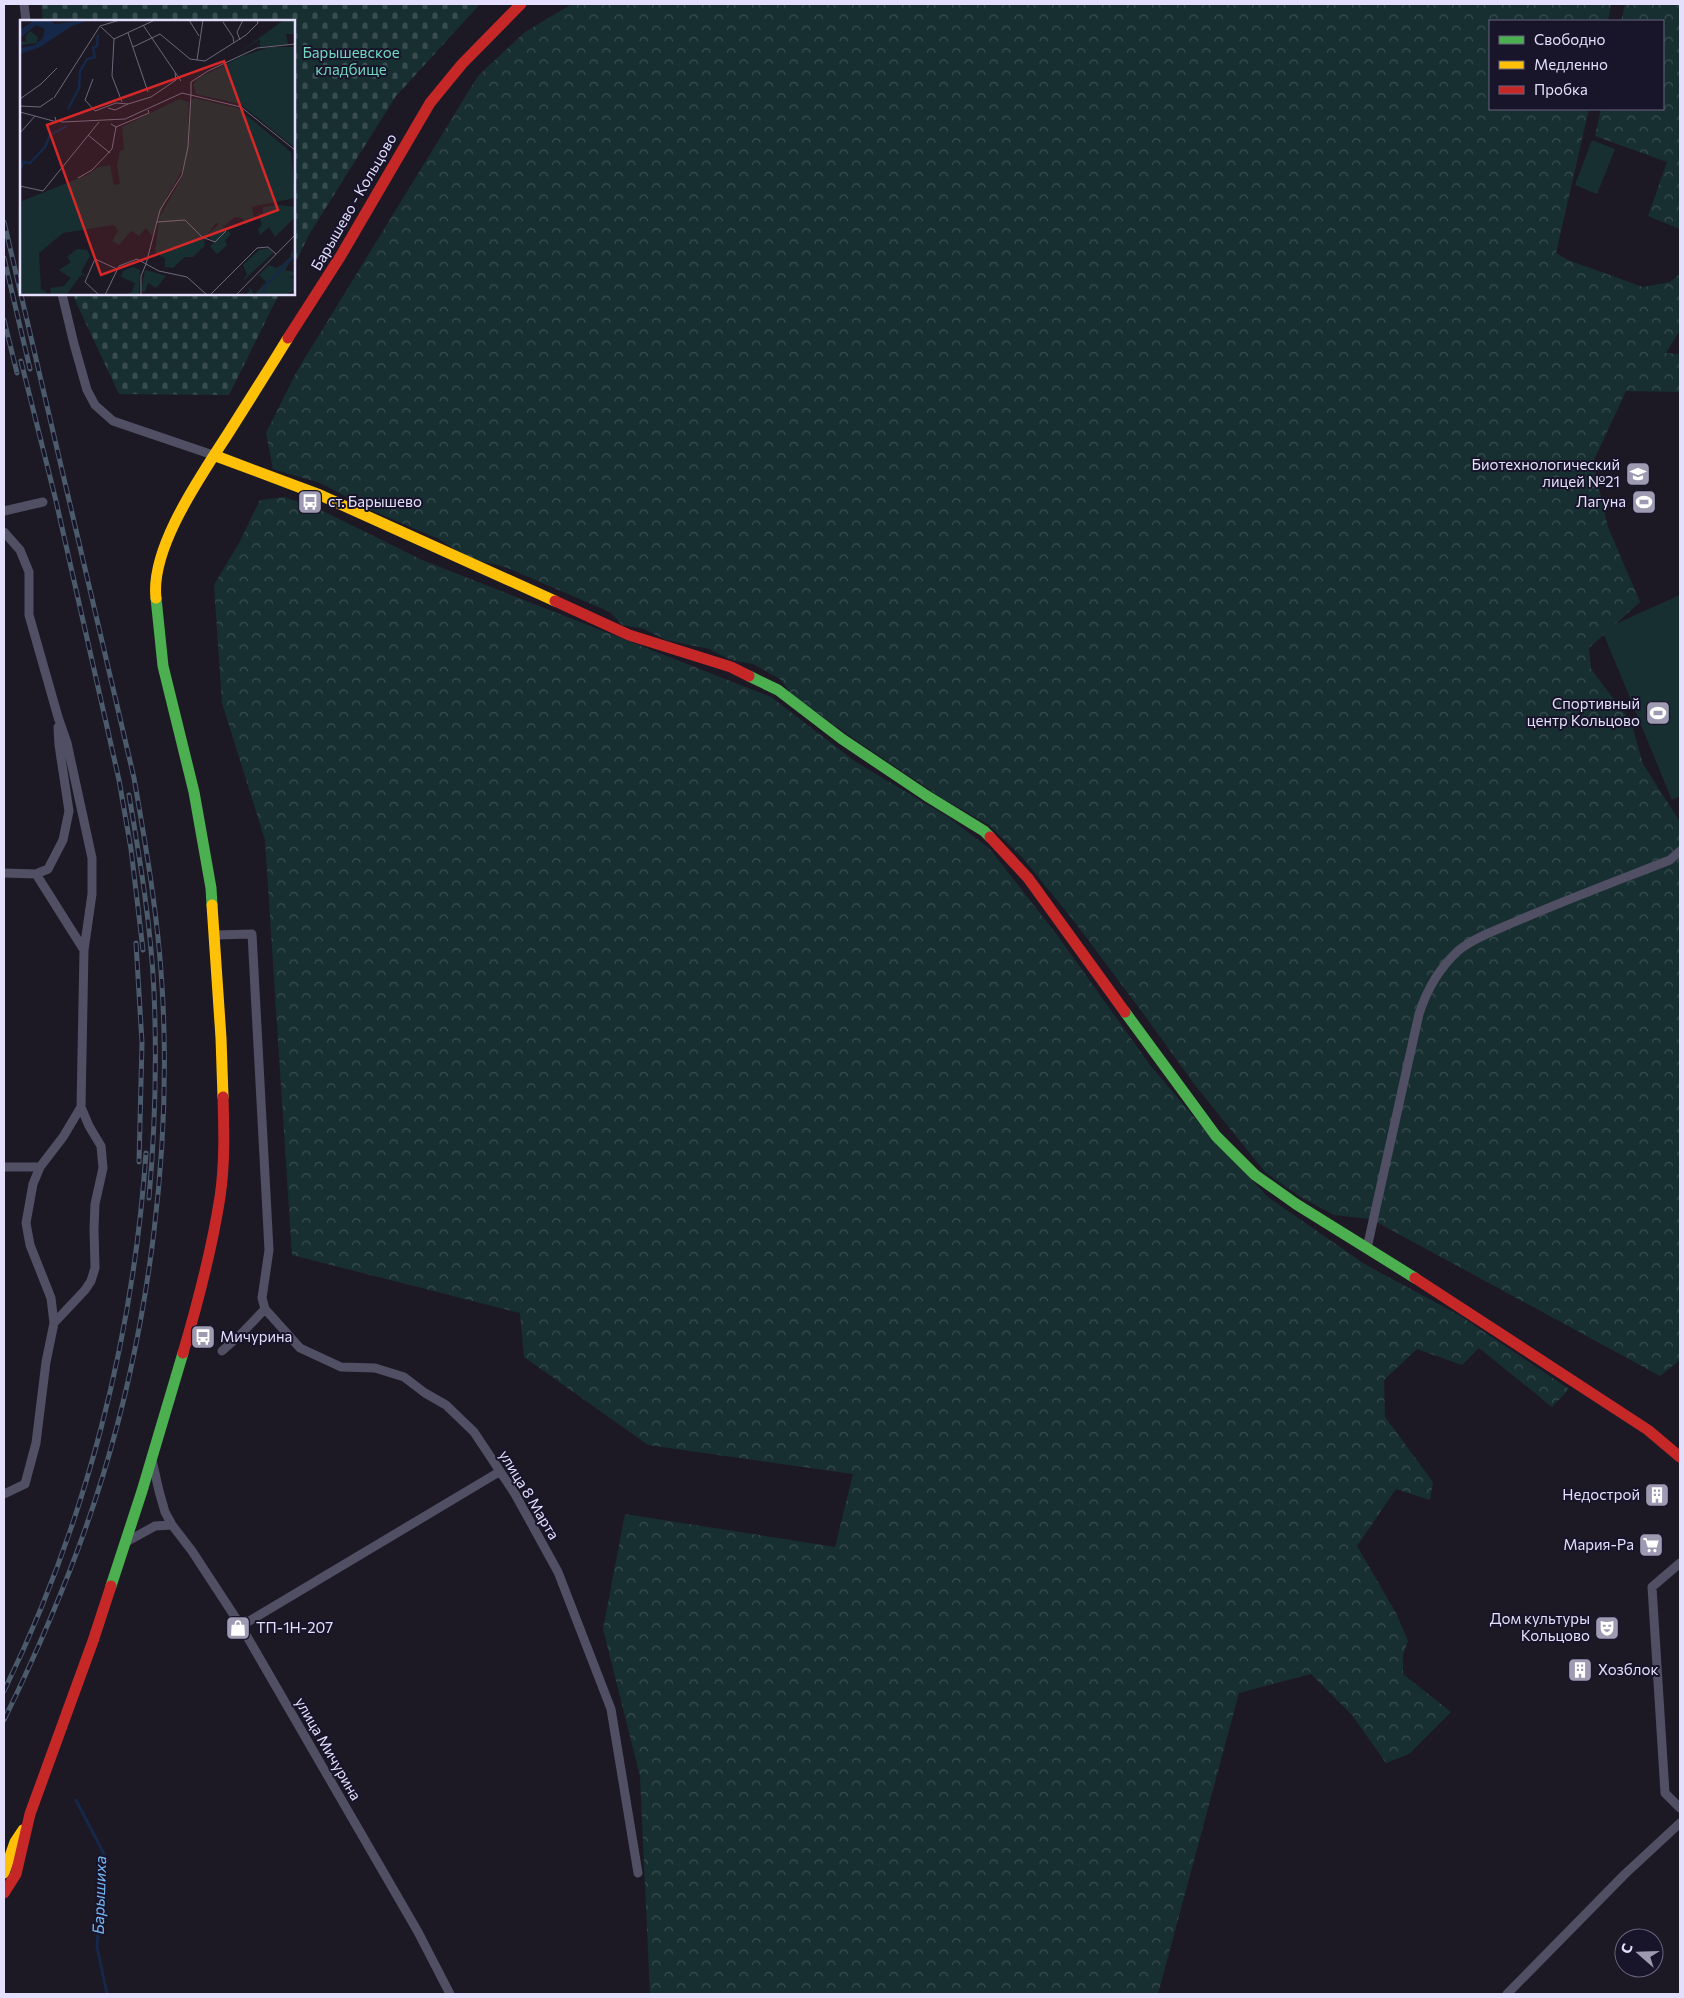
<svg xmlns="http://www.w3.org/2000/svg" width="1684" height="1998" font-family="Commissioner,sans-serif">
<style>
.forest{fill:url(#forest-crowns)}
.cemetery{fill:url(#cemetery-stones)}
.garden{fill:#182f31}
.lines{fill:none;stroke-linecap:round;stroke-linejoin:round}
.stream{stroke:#162849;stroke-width:3}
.street{stroke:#514f64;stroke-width:9}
.fast{stroke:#4caf50;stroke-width:11}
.slow{stroke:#ffc107;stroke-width:11}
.jam{stroke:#c62828;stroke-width:11}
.rail-casing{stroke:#4b5b6b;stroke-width:5}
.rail{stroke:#18142a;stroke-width:3;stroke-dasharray:9;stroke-linecap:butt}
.labels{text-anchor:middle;stroke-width:4;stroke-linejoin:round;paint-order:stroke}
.park-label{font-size:15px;fill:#71d7bf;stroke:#18142a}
.street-label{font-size:15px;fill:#e3dffc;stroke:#18142a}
.poi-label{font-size:15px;fill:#e3dffc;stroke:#18142a;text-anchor:end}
.water-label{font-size:16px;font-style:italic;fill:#77b7f2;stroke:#18142a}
.inset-river{fill:none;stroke:#162849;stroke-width:2.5}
.inset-road{fill:none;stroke:#6c687b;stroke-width:1}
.view{fill:#d62828;fill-opacity:0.15;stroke:#d62828;stroke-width:2.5}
.inset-edge{fill:none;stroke:#e3dffc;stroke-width:2.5}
</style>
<defs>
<pattern id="forest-crowns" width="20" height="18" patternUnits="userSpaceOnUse" patternTransform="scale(1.25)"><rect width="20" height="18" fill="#182f31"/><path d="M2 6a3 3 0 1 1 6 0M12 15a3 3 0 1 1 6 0" fill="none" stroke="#394d50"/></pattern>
<pattern id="cemetery-stones" width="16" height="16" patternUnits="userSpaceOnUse" patternTransform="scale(1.25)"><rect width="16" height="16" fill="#182f31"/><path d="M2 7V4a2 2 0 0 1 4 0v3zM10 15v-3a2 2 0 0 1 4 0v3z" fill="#394d50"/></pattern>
</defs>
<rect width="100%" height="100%" fill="#1c1925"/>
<path class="forest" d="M572,4H1611L1608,21H1490V109H1589L1556,253L1568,260L1643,287L1670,282L1680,274V333H1678L1666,353L1680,354V392L1626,391L1593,462L1608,527L1640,602L1589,648L1591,669L1631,722L1643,764L1680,822V1360L1660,1376L1371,1219L1334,1215L1299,1196L1265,1172L1195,1085L1145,1016L1074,921L1021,856L989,825L942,798L863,745L792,695L780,679L753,664L731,660L709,649L666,640L644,629L622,625L610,612L505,567L468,558L439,539L373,511L320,483L273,469L266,433L297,371L478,76L525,32Z
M1625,4H1680V229L1648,216L1667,162L1595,136L1601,109H1663V21H1621Z
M284,497L319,509L422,560L771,697L856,762L948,817L989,848L1057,935L1150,1065L1209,1135L1268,1197L1366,1265L1459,1315L1569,1389L1552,1407L1479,1348L1462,1365L1417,1349L1384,1380L1385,1417L1433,1482L1430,1500L1396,1489L1357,1546L1396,1613L1408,1641L1403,1655V1674L1451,1712L1409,1754L1386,1763L1352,1715L1311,1674L1239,1693L1158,1994H650L640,1776L603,1629L625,1514L835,1547L853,1474L648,1445L524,1357L520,1313L292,1255L265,840L222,703L214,585L239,543L260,500Z"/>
<path class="cemetery" d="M41,4H480L396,96L310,233L294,265V21H43Z
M74,294H279L229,395L119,394L75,300Z"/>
<path class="garden" d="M1592,140L1615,149L1597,194L1575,185Z
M1680,595V796L1672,800L1602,630Z"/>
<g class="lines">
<path class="stream" d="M76,1800L104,1854L97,1947L107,1994"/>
<path class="street" d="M24,4L26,21
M62,294L74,344L87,390L95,405L113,421L216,456
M4,511L43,502
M4,532L20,550L29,572V615L58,717L67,743L92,858V894L84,950L81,1107L63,1137L40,1167L33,1184L26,1223L30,1245L51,1298L54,1323L46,1362L36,1443L25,1484L4,1494
M4,873L36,874L48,869L63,840L69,811L59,745L58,727
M36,874L84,950
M216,935L252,934L269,1250L262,1298L265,1309
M4,1167H40
M1367,1248L1419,1014C1427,989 1439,968 1459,950C1475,937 1499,929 1517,921C1568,899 1619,880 1670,860L1680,851
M54,1323L85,1290L91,1281L95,1268L94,1229L95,1204L103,1168L101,1146L89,1126L81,1107
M222,1351L241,1334L265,1309L300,1348L341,1367L375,1368L404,1377L425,1393L446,1405L474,1432L515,1494L558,1572L611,1709L638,1873
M152,1460L159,1491L165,1512L172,1525L192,1551L241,1626L418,1932L450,1994
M126,1542L155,1526L172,1525
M1680,1563L1652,1587L1665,1793L1680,1808
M241,1626L499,1472
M1507,1994L1625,1874L1680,1823"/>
<path class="fast" d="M156,598L163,666L194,792L211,888L212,905
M749,676L778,690L842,739L927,796L984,831L990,837
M1125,1012L1216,1136L1255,1175L1296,1204L1415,1278
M111,1586L142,1491L183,1353"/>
<path class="slow" d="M216,456L320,495L555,601
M156,598C150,546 204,472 231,429C250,399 269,369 288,338
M212,905L221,1038L223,1097
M4,1873L15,1842L23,1830"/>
<path class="jam" d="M288,338L340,257L430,103L462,64L521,4
M555,601L629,635L731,667L749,676
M990,837L1028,878L1125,1012
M1415,1278L1648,1430L1680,1457
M183,1353C198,1302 212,1249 220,1197C225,1164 224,1130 223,1097
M4,1893L16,1874L30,1814L93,1641L111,1586"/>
<defs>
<path id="rail" d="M4,222L134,778C146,847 158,916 162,986C172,1144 150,1320 104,1472C78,1558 43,1640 4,1720
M4,258L30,369
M4,320L17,373
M21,361L56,501L119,780L131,849L143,950
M129,795C140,860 151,926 154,992C157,1061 155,1130 149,1198
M136,943L142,1043L139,1162
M4,1691C86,1523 133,1339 146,1153"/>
</defs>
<use href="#rail" class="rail-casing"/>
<use href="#rail" class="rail"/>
</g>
<defs>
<symbol id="school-square" viewBox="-11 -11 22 22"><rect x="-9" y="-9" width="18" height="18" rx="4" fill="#9d9ab1" stroke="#18142a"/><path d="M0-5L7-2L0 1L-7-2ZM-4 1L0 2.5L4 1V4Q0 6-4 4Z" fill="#fff"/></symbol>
<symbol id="bus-square" viewBox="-11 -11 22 22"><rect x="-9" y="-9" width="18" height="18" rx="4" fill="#9d9ab1" stroke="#18142a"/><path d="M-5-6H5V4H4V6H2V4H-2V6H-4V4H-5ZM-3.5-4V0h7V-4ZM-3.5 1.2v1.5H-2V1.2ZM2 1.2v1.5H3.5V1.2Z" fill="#fff"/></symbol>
<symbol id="stadium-square" viewBox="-11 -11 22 22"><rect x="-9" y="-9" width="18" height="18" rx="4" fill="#9d9ab1" stroke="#18142a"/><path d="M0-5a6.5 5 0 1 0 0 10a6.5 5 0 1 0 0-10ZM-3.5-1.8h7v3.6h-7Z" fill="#fff"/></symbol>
<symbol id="building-square" viewBox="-11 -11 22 22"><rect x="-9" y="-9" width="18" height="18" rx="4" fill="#9d9ab1" stroke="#18142a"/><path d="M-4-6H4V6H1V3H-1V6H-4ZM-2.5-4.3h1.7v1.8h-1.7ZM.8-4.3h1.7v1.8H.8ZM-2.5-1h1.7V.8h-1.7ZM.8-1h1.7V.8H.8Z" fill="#fff"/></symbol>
<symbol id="supermarket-square" viewBox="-11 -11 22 22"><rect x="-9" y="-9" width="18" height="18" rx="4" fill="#9d9ab1" stroke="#18142a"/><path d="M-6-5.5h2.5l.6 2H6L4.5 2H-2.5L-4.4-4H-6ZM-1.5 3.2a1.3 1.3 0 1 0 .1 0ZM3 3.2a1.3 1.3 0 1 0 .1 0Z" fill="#fff"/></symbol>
<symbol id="shop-square" viewBox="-11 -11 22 22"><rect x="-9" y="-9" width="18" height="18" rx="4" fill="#9d9ab1" stroke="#18142a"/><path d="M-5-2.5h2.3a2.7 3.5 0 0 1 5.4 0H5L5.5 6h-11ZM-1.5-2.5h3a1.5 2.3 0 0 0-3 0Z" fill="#fff"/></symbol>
<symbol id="theatre-square" viewBox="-11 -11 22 22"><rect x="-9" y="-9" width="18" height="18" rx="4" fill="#9d9ab1" stroke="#18142a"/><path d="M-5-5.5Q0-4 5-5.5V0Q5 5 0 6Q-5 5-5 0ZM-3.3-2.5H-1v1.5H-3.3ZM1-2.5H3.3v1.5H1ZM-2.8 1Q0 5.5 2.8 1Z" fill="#fff"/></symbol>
</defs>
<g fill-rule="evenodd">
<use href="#school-square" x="1624" y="460" width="28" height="28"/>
<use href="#bus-square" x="296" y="488" width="28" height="28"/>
<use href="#stadium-square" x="1630" y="488" width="28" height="28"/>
<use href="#stadium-square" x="1644" y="699" width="28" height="28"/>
<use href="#bus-square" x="189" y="1323" width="28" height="28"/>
<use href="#building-square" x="1643" y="1481" width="28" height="28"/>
<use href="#supermarket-square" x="1637" y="1531" width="28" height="28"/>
<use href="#shop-square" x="224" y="1614" width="28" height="28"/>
<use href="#theatre-square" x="1593" y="1614" width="28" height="28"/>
<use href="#building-square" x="1566" y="1656" width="28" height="28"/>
</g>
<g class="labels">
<g class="park-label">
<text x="351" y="58">Барышевское<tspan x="351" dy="17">кладбище</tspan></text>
</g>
<g class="street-label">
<text transform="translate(354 202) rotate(-60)" y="5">Барышево - Кольцово</text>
<text transform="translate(529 1495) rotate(59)" y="5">улица 8 Марта</text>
<text transform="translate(328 1749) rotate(60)" y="5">улица Мичурина</text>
</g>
<g class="poi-label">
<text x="1620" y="470">Биотехнологический<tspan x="1620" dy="17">лицей №21</tspan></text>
<text x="328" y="507" text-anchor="start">ст. Барышево</text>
<text x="1626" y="507">Лагуна</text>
<text x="1640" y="709">Спортивный<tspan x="1640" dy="17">центр Кольцово</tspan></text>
<text x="220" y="1342" text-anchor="start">Мичурина</text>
<text x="1640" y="1500">Недострой</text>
<text x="1634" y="1550">Мария-Ра</text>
<text x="1590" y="1624">Дом культуры<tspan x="1590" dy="17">Кольцово</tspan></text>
<text x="256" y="1633" text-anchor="start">ТП-1Н-207</text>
<text x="1598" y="1675" text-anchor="start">Хозблок</text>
</g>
<g class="water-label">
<text transform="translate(99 1895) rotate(-88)" y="6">Барышиха</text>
</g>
</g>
<g transform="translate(20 20)">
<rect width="275" height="275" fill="#1c1925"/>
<path d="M264,0H275V14H266L268,24L240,27V19L217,34ZM10,11L18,17L17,23L1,25L2,21L7,22L5,17ZM250,27H275V128L220,84L176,74L173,64L223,36ZM174,78L218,88L271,132L275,178L232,187L234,199L227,200V206L222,198L215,197L204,206L196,203L184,219L185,225L173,237H165L153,248L145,247V239L135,232L139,198L163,155L171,80ZM159,79L169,82L167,132L162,151L147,177L132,216L126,208L119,216L111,211L99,225L92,221L98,211L94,205L43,213L19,233L21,269L31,275H0L2,181L67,155L79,147L90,145L94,165L100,164L97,145L100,131L104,129L102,107ZM259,185L275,187V197L255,217L249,207L240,215L238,209L242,205L238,194H243V187ZM208,211L211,213L205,221L207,225L197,234L190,226ZM249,228L253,233L223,261L227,254L223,245L239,230ZM271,231L274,235L265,250L275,252L272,257L268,256L275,260V270L265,275H226L230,270L227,267L231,269L234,275L246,262L239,255L249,245L256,248L263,244L271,236ZM113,247L120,250L119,275H105L112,272L115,263L101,257L103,251ZM125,250L133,252L146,256L136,268L128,263L125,272L121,271Z" fill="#182f31"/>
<path d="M223,36L227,68L220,84L176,74L173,64L180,57Z" fill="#182f31"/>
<path d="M200,203L207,211L195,223L187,215ZM57,229L67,230L70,236L61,252L66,256L61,255L46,275H31L30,268L44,266L51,258L39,250L51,242L47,237Z" fill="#182f31"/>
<path d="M15,0H29L35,4L70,0L52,6L20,27L0,34V28L15,25L23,18L25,9L16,5L0,18V10Z" fill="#162849"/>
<path class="inset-river" d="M48,89L59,68L60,51L67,39L75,37L73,28L77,26L78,15M1,149L3,142L10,143L25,127L30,115L47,106M243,275L245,266L275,235"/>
<path class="inset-road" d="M169,0L179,16M203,2L213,17L214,23M123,5L161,61M81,7L94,19M108,13L128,72M94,19L92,56L102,82M94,19L135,0M220,20L217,12L223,0M113,27L140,14L170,39L185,41L226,15L238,3L237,0M177,40L183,0M73,59L65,80L75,91L96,83L108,84L131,77L156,60L155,53M171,75V62L188,51L237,28L275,24M171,75L168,127L162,155L140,190L126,244L139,251L167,257L187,275M34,78L80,6L100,0M0,79L21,64L37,48M0,86L20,87L33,78M88,88L95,90L108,84M0,92L37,102M35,97L36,101L43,102L105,99L162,73L221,87L275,130M96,107L129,93L128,90M0,113L15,96M68,115L90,133M58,158L72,150L92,129L96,107L91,104M0,166L23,171L79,102M137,202L165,200L182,217L195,222L206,211M79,275L65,262L75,239L97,249M85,275L99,246L117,239L126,244L121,256V275M190,275L237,228L248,227L256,234M216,275L275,215"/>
<path class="view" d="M204,41L258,190L81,255L27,105Z"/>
<rect width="275" height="275" class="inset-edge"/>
</g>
<rect width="1684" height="1998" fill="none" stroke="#e3dffc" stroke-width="10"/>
<rect x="1489" y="20" width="175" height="90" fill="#18142a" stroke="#69657e"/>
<rect x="1499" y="36" width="25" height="8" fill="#4caf50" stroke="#69657e"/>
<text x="1534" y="45" font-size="15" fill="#e3dffc">Свободно</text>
<rect x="1499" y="61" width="25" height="8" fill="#ffc107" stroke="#69657e"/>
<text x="1534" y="70" font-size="15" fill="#e3dffc">Медленно</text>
<rect x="1499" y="86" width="25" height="8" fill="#c62828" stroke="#69657e"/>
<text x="1534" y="95" font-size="15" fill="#e3dffc">Пробка</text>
<g transform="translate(1639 1953) rotate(290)"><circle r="24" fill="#18142a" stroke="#69657e"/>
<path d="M0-4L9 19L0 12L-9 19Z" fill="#9d9ab1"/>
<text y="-8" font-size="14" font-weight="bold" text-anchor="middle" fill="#e3dffc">С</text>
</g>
</svg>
